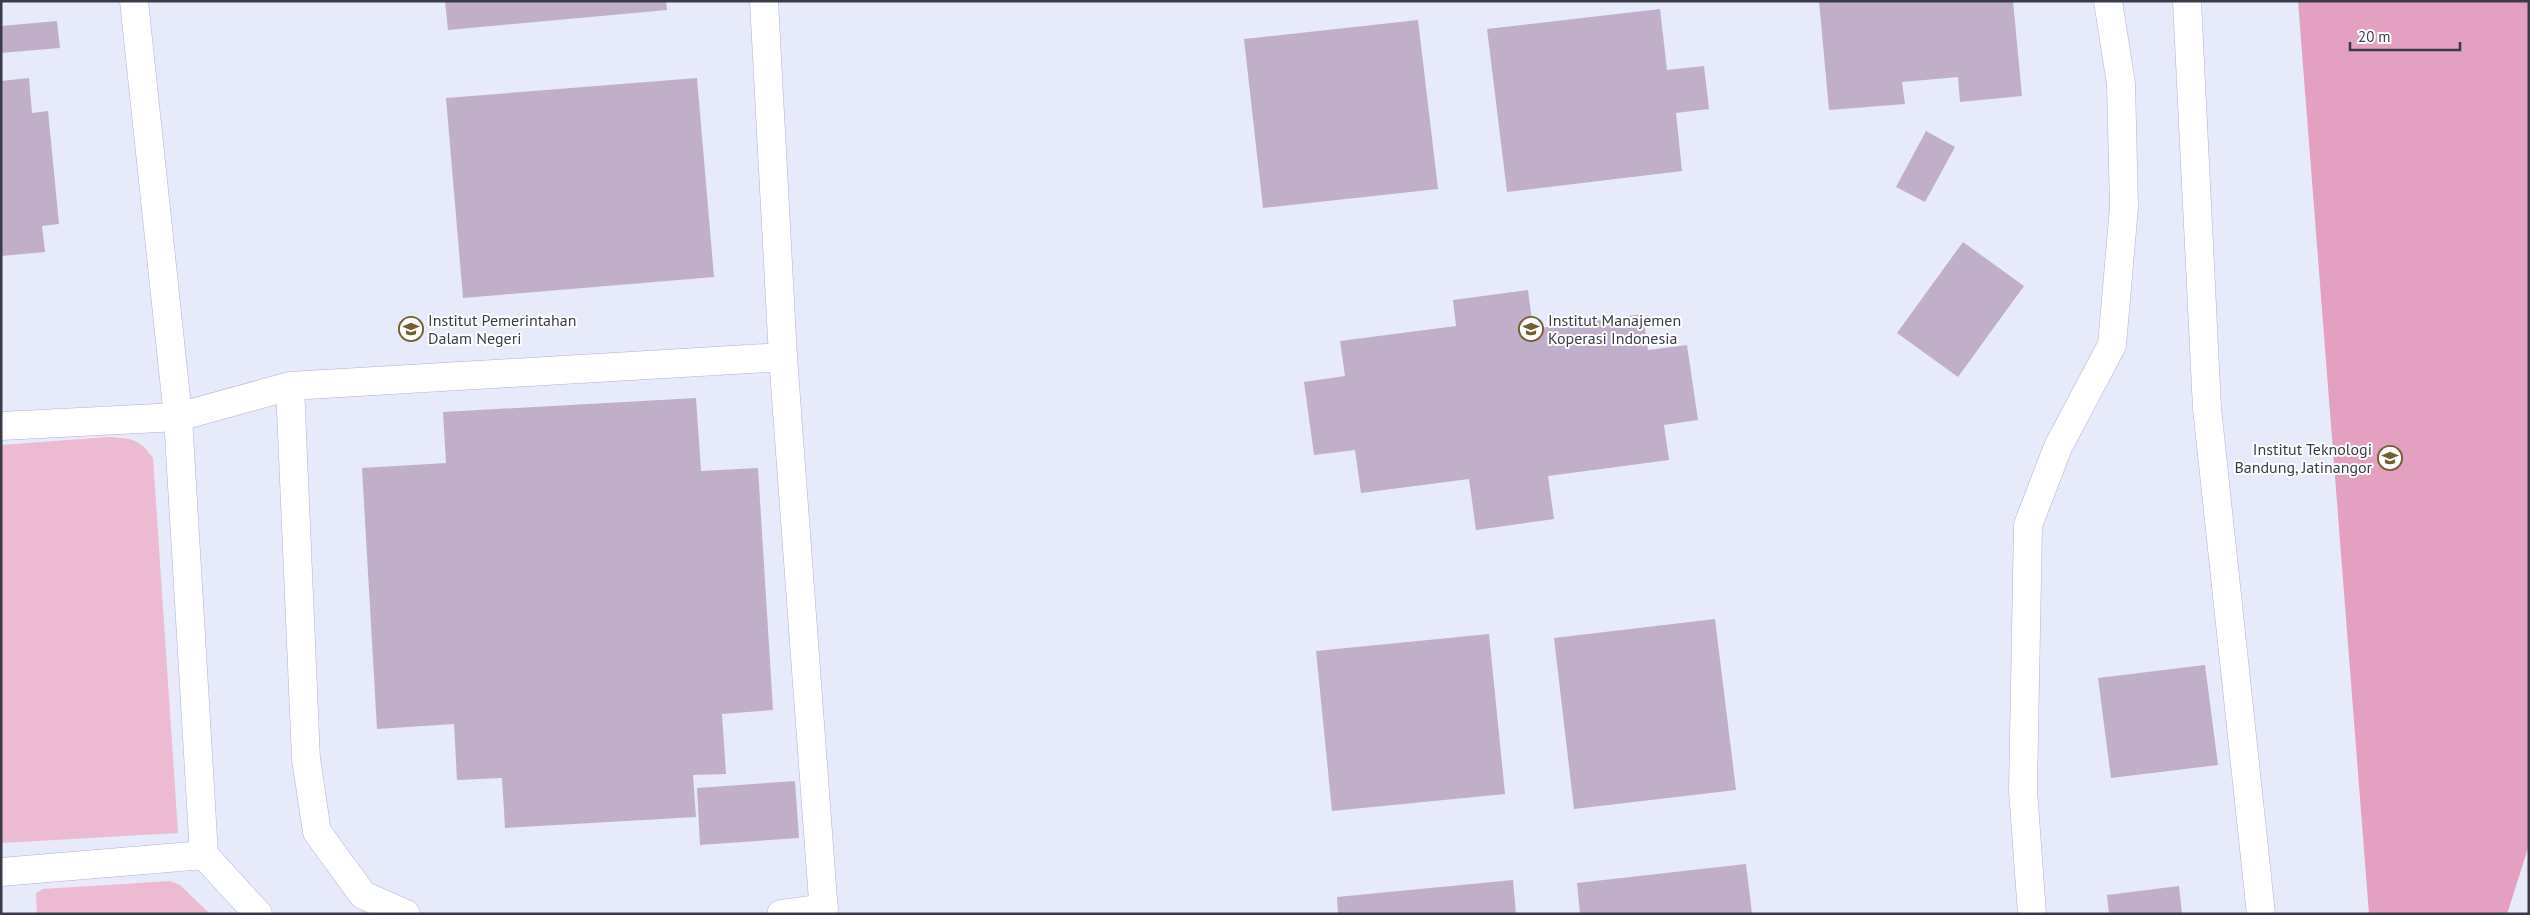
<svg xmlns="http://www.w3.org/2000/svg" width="2530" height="915" font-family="'PT Sans',sans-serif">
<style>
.built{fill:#e7eafa}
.green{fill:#ecbad2}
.forest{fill:#e3a0c1}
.building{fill:#c1aecb}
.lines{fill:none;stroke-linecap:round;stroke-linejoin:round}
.minor-casing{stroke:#aeb2d2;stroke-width:29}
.minor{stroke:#fff;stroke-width:28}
.labels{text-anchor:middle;stroke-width:4;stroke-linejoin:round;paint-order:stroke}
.poi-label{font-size:16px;fill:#3a3b48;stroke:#fff;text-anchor:start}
</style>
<rect width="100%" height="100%" fill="#f2f3f9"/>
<path class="built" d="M1,1H2529V914H1Z"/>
<path class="green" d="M109,437C132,439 139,438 153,458L178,833L1,843V445Z
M170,881L180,885L210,914H37L36,893L43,889Z"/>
<path class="forest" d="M2298,1H2529V845L2507,914H2369Z"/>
<path class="building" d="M445,1H666L667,10L448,30Z
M1819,1H2013L2022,96L1960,102L1958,77L1902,82L1905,104L1829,110Z
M1660,9L1667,70L1704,66L1709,109L1676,113L1682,171L1507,192L1487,29Z
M1418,20L1438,189L1263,208L1244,39Z
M57,21L60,48L1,53V26Z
M29,78L32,113L48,111L59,224L42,226L45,252L1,256V81Z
M697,78L714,277L463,298L446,98Z
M1926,131L1955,147L1925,202L1896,187Z
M1963,242L2024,286L1958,377L1897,333Z
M1528,290L1533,329L1643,314L1648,350L1687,345L1698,420L1664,425L1669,460L1548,476L1554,519L1476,530L1469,479L1361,493L1355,450L1314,455L1304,382L1345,376L1340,341L1456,326L1453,300Z
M696,398L701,471L758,468L773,710L722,714L726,774L693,775L696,817L505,828L502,778L457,780L454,724L377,729L362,468L446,463L443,412Z
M1715,619L1736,790L1574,809L1554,638Z
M1489,634L1505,794L1332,811L1316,651Z
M2205,665L2218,765L2111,778L2098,678Z
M795,781L799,838L700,845L697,788Z
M1746,864L1752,914H1580L1577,883Z
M1513,880L1516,914H1338L1337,897Z
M2179,886L2182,914H2109L2107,895Z"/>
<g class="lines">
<defs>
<path id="minor" d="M134,1L178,417L290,386L783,357
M764,1L783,357L824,914
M2187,1L2207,408L2261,914
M290,386L306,759L317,832L363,895L406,914
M1,426L178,417L204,855
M1,872L204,855L258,914
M781,914L824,908
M2032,914L2023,790L2028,525L2058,447L2112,345L2124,207L2121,84L2108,1"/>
</defs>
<use href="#minor" class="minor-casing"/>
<use href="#minor" class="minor"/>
</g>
<defs>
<symbol id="university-ring" viewBox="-11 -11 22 22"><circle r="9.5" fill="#fff" stroke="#715f2d" stroke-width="1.5"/><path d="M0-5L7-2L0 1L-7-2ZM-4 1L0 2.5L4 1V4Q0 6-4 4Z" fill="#715f2d"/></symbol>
</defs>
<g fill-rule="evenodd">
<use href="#university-ring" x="397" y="315" width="28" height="28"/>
<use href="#university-ring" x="1517" y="315" width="28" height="28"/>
<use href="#university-ring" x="2376" y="444" width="28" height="28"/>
</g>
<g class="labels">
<g class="poi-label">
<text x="428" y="326">Institut Pemerintahan<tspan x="428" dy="18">Dalam Negeri</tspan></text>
<text x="1548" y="326">Institut Manajemen<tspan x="1548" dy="18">Koperasi Indonesia</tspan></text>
<text x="2372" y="455" text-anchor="end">Institut Teknologi<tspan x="2372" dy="18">Bandung, Jatinangor</tspan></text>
</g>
</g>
<rect width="2530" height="915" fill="none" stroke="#3a3b48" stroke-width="5"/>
<path d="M2350 42v8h110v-8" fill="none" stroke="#3a3b48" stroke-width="2.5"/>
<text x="2358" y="42" font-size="15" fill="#3a3b48" stroke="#ffffff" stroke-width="4" paint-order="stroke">20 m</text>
</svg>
